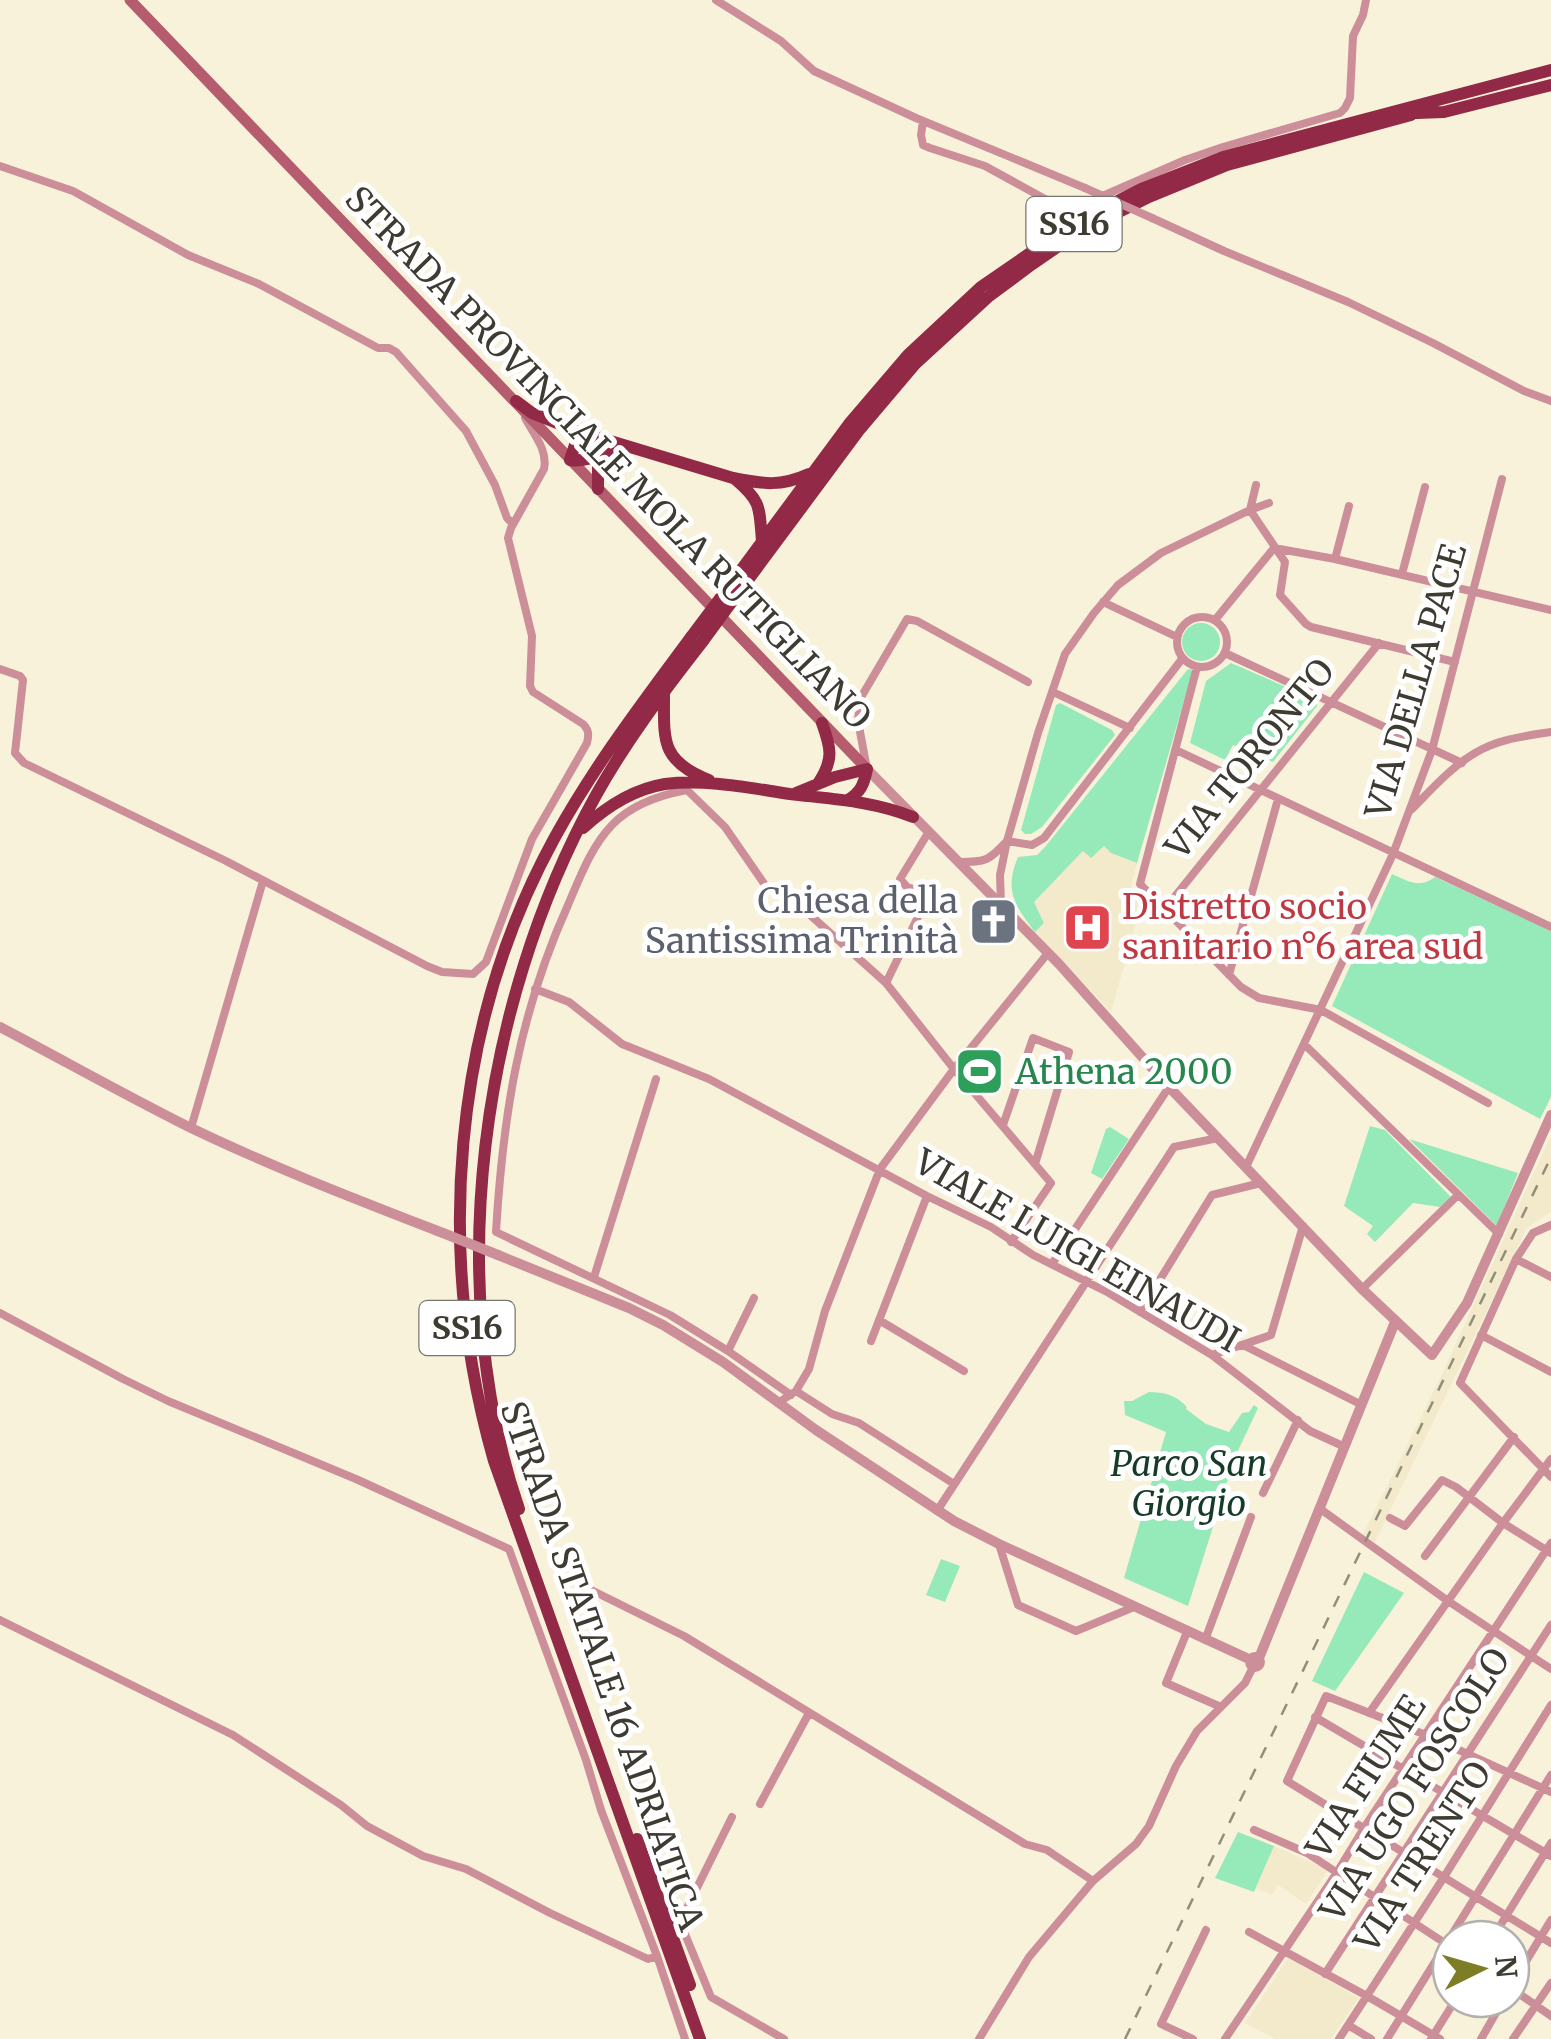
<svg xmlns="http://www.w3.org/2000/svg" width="1551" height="2039" font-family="Merriweather,serif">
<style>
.built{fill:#f3eacb}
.green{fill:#96e9b8}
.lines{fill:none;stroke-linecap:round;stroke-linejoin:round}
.minor{stroke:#cc8f99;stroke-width:8}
.tertiary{stroke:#cc8f99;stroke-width:10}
.secondary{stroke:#b55c6e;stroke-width:11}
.trunk{stroke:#922946;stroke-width:12}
.rail{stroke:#928e7e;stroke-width:2.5;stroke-dasharray:12 12;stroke-linecap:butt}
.minor-bridge{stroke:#cc8f99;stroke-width:8}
.tertiary-bridge{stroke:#cc8f99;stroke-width:10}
.trunk-bridge{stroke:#922946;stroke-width:12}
.labels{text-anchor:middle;stroke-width:10;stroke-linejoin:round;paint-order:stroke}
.shield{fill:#fff;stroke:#787670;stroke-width:2.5}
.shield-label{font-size:32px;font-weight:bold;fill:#3e3c32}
.street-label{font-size:35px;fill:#3e3c32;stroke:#fff}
.worship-label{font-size:35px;fill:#5b616d;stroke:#fff;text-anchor:end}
.health-label{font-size:35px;fill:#be3a42;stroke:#fff;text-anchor:start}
.leisure-label{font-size:35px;fill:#27864d;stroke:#fff;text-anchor:start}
.park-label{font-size:35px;font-style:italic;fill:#163b27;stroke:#fff}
</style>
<rect width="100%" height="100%" fill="#f9f2db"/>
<path class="built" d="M1104,846L1111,853L1137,863L1131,887L1143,899L1111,1012L1035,932L1044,923L1034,902L1083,851Z
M1551,1135V1212L1527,1228L1375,1542L1363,1535L1443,1372Z
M1274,1846L1328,1870L1306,1904L1278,1885L1272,1895L1256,1888Z
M1288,1958L1359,1998L1331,2039H1275L1245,2023Z"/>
<path class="green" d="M1182 642a19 19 0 1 1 38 0a19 19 0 1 1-38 0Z
M1231,663L1316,700L1317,706L1273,762L1233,745L1225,760L1190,743L1206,681Z
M1188,669L1193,670L1137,863L1111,853L1104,846L1091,858L1083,851L1034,902L1044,923L1035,932C1014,904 1004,891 1018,857L1037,855L1045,847Z
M1060,703L1112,730L1115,735L1042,827L1031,834H1025L1021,830L1056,705Z
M1392,874C1408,881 1419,889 1435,877L1551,931V1097L1540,1119L1332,1006Z
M1370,1126L1385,1130L1451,1197L1440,1207L1413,1203L1375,1242L1367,1234L1373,1226L1344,1206Z
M1110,1127L1129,1139L1102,1179L1091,1173L1106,1129Z
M1409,1139L1518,1173L1497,1226Z
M1149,1392C1164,1392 1176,1395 1187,1407L1186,1409L1206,1424L1229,1432L1242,1413L1249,1412L1254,1405L1258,1408L1235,1457L1188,1606L1124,1578L1166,1432L1125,1415L1124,1401H1132Z
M941,1559L960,1566L945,1602L926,1595Z
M1364,1572L1404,1593L1335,1691L1312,1681Z
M1238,1832L1274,1846L1254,1892L1215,1878Z"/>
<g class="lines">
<path class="minor" d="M716,0L781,41L814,71L916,118L1085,188
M923,121L921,135L923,145L930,148L985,166L1045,199L1066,207L1091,201L1185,160L1223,147L1340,113L1345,108L1350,98L1353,36L1363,15L1366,0
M0,166L73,191L188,255L259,284L378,348H389L396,352L466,431L495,485L507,518L513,524
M1152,218L1224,251L1348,302L1433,343L1524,391L1551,401
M1250,510L1256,485
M1250,510L1269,503
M1335,559L1349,506
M1402,574L1425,487
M1103,602L1177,637
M1177 642a25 25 0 1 1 50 0a25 25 0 1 1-50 0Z
M1215,620L1274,548L1335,559L1551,610
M1225,653L1462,763
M1197,667L1140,884L1241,987L1259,998L1321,1010L1488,1103
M0,669L20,676L23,680L15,753L24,763L226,861L427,966L442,972L473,974L486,962L532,839L587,743C589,734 589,730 583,724L533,692L530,686L532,636L508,538L511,528L544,469C548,450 534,435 525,418
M1053,692L1130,728
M1176,750L1551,927
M867,769L858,721L860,699L907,619L917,621L1028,682
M1411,810C1430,791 1451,767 1475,753C1498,739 1525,736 1551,732
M1007,841L1032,845L1044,838L1182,659
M959,862C987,862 988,861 1007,841
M1001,905L1000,875L1007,841L1038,733L1065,654L1094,613L1118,585L1161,553L1250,510L1285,562L1280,595L1306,624L1311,627L1455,662
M1164,910L1379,643
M1229,975L1278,799
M886,983L929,894L907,887L900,879L928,833
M535,989L569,1002L622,1044L709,1079L927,1196L991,1227L1033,1255L1109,1293L1212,1355L1310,1431L1345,1447
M1304,1044L1499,1234
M1003,1125L1033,1038L1069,1052L1035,1164
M191,1128L263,881
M1246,1167L1393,854L1432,750L1502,479
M1551,1225L1533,1233L1516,1259L1460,1383L1551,1477
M1516,1259L1551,1277
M1052,1264L1169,1087
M594,1277L656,1079
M1362,1289L1458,1195
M1140,1312L1212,1195L1261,1183
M0,1313L123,1379L168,1401L356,1479L509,1549L586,1760L601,1810L657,1956L685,2039
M879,1320L964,1371
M1481,1335L1551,1372
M871,1341L927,1196
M1243,1345L1362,1405
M728,1351L754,1298
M1212,1355L1271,1335L1303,1226
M796,1391L832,1414L859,1423L954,1484
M791,1395L728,1351L670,1315L496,1232C503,1114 519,1014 568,905C580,877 591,847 612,825C632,804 660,795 687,790L725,827L765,885L809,914L886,983L954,1069L1051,1183L1011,1242
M778,1403L796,1391L809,1369L825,1311L880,1169L954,1069L1048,953
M1263,1493L1298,1420
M1319,1508L1448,1601L1551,1669
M937,1511L1174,1147L1218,1138
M1390,1518L1405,1526L1442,1480L1456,1487L1503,1523L1551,1553
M999,1544L1018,1605L1076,1631L1134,1607
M1425,1556L1514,1437
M569,1579L684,1636L1025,1844L1047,1850L1093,1881
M0,1620L233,1735L341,1805L367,1826L423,1856L466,1869L550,1913L648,1959L657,1956
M1187,1632L1166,1683L1221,1707
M1205,1640L1251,1517
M1369,1713L1503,1523L1551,1459
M1315,1717L1551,1856
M1551,1792L1426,1735L1326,1696L1287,1781L1551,1943
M760,1804L809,1713
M732,1817L680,1922L711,1997L784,2039
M1254,1830L1307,1853L1451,1947
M1249,1932L1367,1996L1440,2039
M1492,1939L1551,1843
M1325,1974L1551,1625
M1511,1986L1551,1920
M1511,1988L1551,2016
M1348,2025L1371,2039
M979,2039L1029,1957L1093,1881L1136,1844L1149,1826L1176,1766L1197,1731L1245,1683L1253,1667
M1193,2039L1161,2024L1206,1930
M1225,2039L1336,1874L1364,1828L1551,1543
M1339,2039L1444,1877L1551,1705
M1387,2039L1551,1775
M1431,2039L1456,1999
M1481,2039L1504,1999
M1513,2039L1551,1983"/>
<path class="tertiary" d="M867,769L1059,964L1169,1087L1362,1289L1432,1355L1467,1303L1551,1115
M0,1027C63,1060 125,1095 189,1127C272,1167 358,1200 443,1233
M498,1255L629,1308L663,1325L723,1362L816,1430L954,1521L999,1544L1251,1660
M1250 1662a5 5 0 1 1 10 0a5 5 0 1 1-10 0Z
M1259,1658L1395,1322"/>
<path class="secondary" d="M130,0L867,769"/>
<path class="trunk" d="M1417,113L1444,112L1551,85
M516,401L532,413L577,431L733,478C764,484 780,487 809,474
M594,437L575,445L570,460C590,463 605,450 624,446
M735,479C762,502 759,507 762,541
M598,489V467L603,453
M730,585L849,424L908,355L981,287L1071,225L1141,189L1223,157L1551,70
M739,592L860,429L915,364L988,297L1031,265L1079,232L1149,197L1227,165L1411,115
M691,637C643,702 594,766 555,837C451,1026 435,1255 494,1461L700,2039
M664,693C664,740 660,761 709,780
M819,782C834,759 831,748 822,723
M796,793L835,777L867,769C864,784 861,792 848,800
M583,828C606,807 634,789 665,784C707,779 749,788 790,794C832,799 873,801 913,817
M519,1509C442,1284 481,1004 595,797C626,741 664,691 703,641
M637,1839L690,1985"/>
<path class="rail" d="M1125,2039L1551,1157"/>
<path class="minor-bridge" d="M1085,188L1152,218"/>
<path class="tertiary-bridge" d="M443,1233L498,1255"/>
<path class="trunk-bridge" d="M691,637L730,585
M703,641L739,592"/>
</g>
<defs>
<symbol id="church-square" viewBox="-11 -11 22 22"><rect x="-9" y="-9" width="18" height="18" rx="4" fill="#6b7280" stroke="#fff"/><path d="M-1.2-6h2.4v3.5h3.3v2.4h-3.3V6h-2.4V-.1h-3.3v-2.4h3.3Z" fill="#fff"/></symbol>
<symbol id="hospital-square" viewBox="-11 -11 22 22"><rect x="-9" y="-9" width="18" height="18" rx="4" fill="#e0444e" stroke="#fff"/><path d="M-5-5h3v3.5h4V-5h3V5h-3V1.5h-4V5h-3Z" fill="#fff"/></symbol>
<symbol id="stadium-square" viewBox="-11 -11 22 22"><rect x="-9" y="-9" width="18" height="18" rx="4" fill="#2e9e5b" stroke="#fff"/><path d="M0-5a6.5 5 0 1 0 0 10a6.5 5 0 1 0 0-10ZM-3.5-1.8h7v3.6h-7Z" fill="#fff"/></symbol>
</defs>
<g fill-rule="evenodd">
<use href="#church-square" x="966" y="894" width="55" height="55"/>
<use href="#hospital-square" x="1060" y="900" width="55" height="55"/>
<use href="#stadium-square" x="952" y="1044" width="55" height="55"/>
</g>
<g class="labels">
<g class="shield">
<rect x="1026.5" y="197" width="95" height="54" rx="8"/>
<rect x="419.5" y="1301" width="95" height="54" rx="8"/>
</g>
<g class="shield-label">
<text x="1074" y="235">SS16</text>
<text x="467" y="1339">SS16</text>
</g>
<g class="street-label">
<text transform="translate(608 458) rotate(46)" y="12">STRADA PROVINCIALE MOLA RUTIGLIANO</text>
<text transform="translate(1416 681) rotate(-74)" y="12">VIA DELLA PACE</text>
<text transform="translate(1250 759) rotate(-51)" y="12">VIA TORONTO</text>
<text transform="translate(1077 1251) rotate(30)" y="12">VIALE LUIGI EINAUDI</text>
<text transform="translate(602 1666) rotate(71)" y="12">STRADA STATALE 16 ADRIATICA</text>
<text transform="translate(1366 1777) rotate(-57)" y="12">VIA FIUME</text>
<text transform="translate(1415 1785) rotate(-57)" y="12">VIA UGO FOSCOLO</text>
<text transform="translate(1423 1857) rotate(-57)" y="12">VIA TRENTO</text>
</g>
<g class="worship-label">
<text x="958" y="913">Chiesa della<tspan x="958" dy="40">Santissima Trinità</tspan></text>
</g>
<g class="health-label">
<text x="1122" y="919">Distretto socio<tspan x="1122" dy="40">sanitario n°6 area sud</tspan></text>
</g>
<g class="leisure-label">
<text x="1015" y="1084">Athena 2000</text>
</g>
<g class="park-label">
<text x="1189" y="1476">Parco San<tspan x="1189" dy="40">Giorgio</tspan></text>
</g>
</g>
<g transform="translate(1481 1969) rotate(85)"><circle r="48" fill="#ffffff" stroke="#b2b1ad" stroke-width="2.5"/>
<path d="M0-8L18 38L0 25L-18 38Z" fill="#7d7d26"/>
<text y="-15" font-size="28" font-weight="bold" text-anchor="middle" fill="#3e3c32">N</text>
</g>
</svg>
